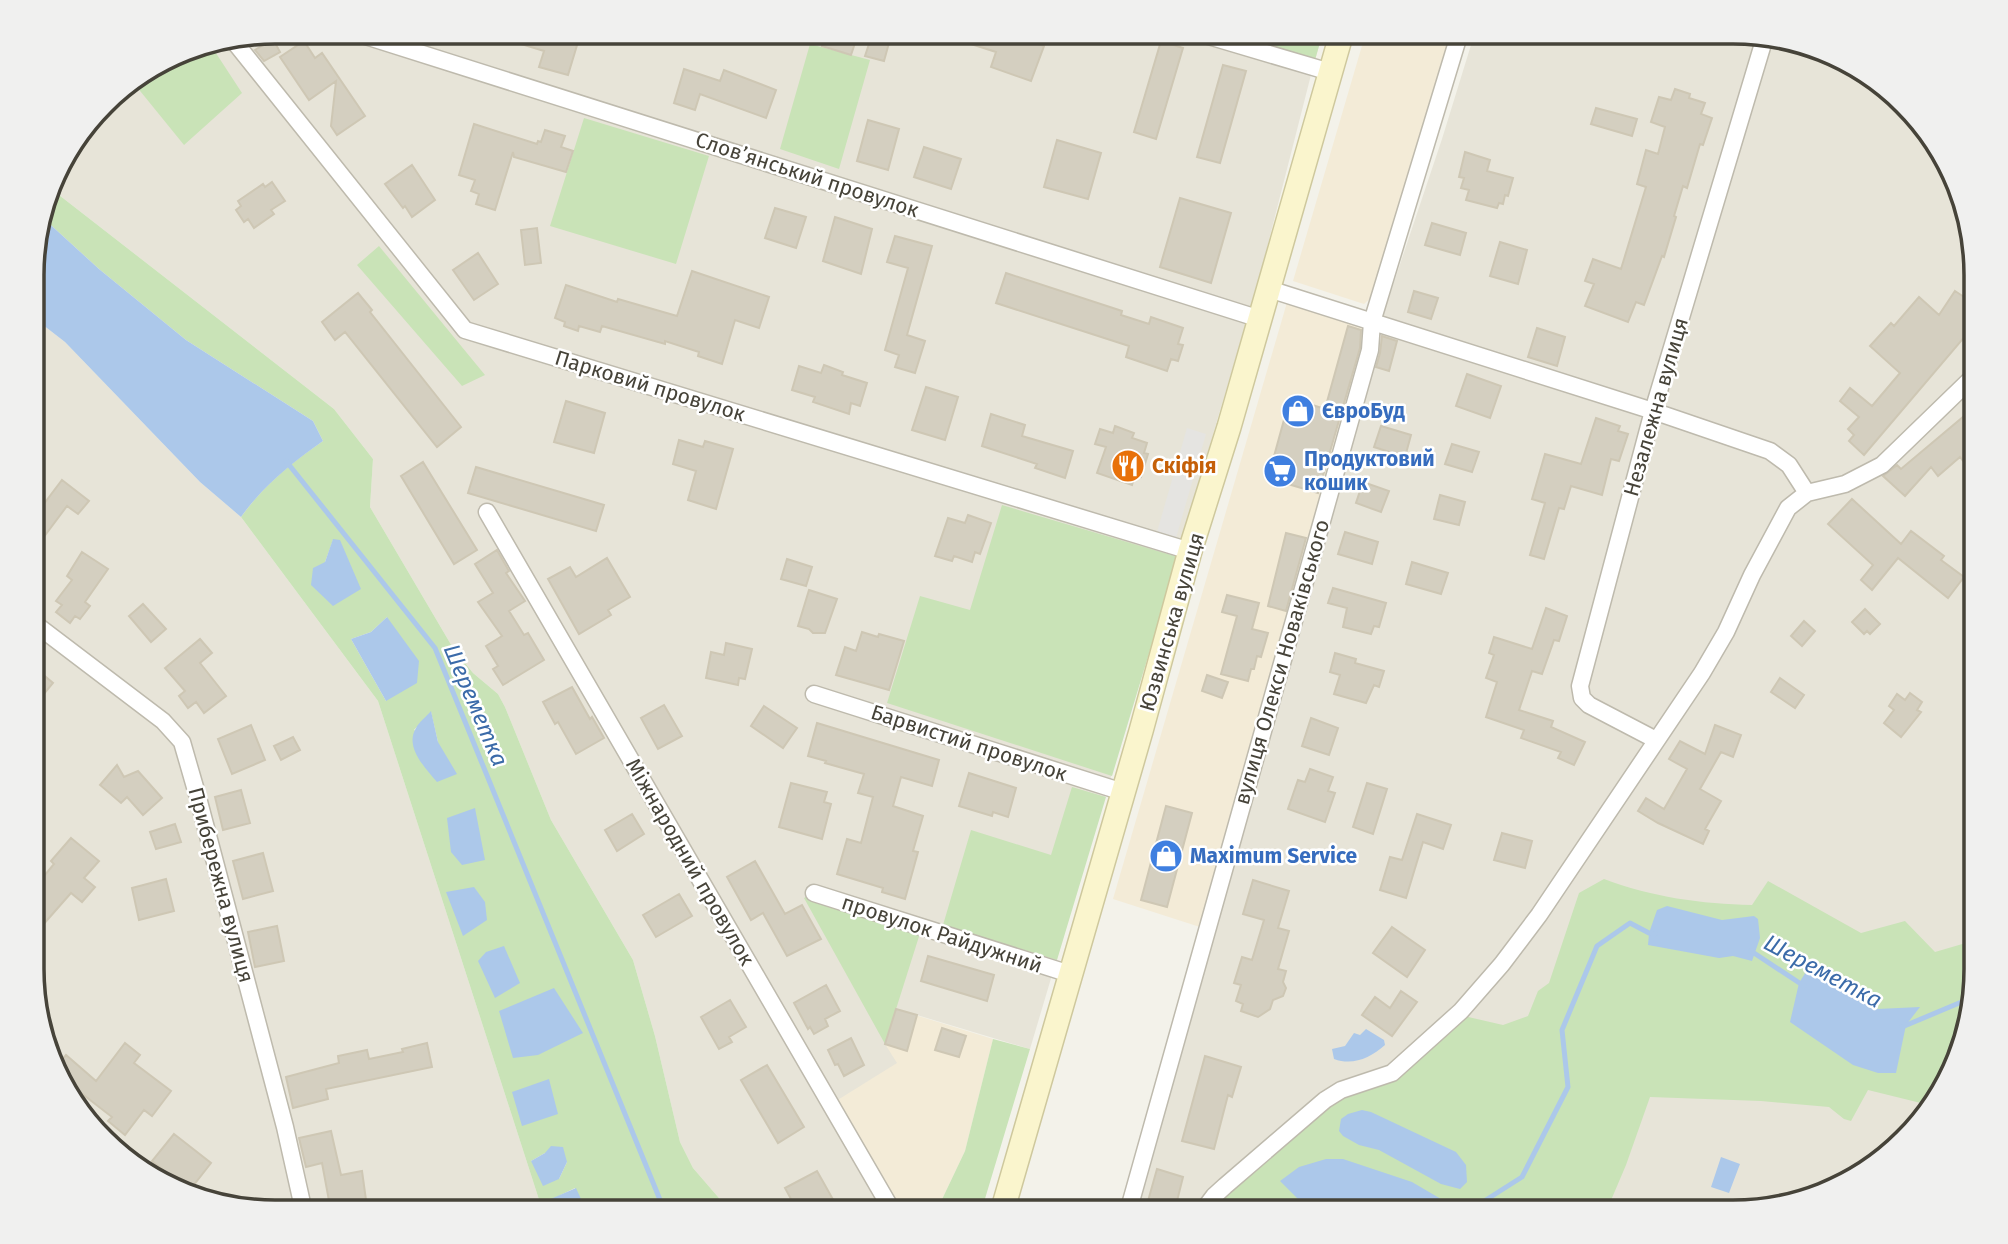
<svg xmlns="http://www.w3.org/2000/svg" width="2008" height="1244" font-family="'Fira Sans',sans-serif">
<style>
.residential{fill:#e7e4d8}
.commercial{fill:#f3ebd7}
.green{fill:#c9e3b7;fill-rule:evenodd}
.parking{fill:#e5e4e1}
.water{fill:#acc8ea}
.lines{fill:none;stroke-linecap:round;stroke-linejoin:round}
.stream{stroke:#acc8ea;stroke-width:5}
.building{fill:#d4cfc0;stroke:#cec7b4;stroke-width:2}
.street-casing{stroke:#bebaad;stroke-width:19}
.secondary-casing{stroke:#cec89d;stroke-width:26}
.street{stroke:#fff;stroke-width:16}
.secondary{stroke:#faf5cd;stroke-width:23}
.labels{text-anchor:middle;stroke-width:5;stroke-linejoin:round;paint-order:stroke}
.street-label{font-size:21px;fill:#464339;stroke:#fff}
.shop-label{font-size:21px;font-weight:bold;fill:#366cbe;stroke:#fff;text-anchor:start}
.food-label{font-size:21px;font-weight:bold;fill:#c56008;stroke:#fff;text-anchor:start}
.water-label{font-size:23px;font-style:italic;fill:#3b6ba9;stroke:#fff}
.rim{fill:none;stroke:#464339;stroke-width:3.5}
</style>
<rect width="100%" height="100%" fill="#f3f2ea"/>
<path class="residential" d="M275,32H1323L1313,67L1258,283L1030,1049L897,1009L901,1212H731L693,1168L680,1142L655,1036L633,960L551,820L505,707L498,694L473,673L453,648L370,507L373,459L334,409L50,188L57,167L114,92L182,50Z
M1475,32H1733L1811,44L1868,72L1944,153L1976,259V984L1936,1104L1854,1180L1748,1212H1132L1300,627L1383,315L1442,139Z
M34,318L65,342L200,482L241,517L378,701L543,1212H275L212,1204L140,1172L64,1091L34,1000Z"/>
<path class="commercial" d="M1366,32H1451L1374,295L1364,304L1293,281Z
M1288,299L1368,325L1366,351L1203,928L1113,899Z
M896,1009L993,1039L965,1151L936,1212H901L836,1101L897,1063L885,1044Z"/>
<path class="green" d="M1195,32H1323L1313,67Z
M210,44L242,93L184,145L132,81L182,50Z
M810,44L870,60L839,169L780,149Z
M584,118L709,156L676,264L550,226Z
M50,188L334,409L373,459L370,507L453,648L473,673L498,694L505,707L551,820L633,960L655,1036L680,1142L693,1168L731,1212H587L575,1188L546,1202L551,1212H543L378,701L241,517C263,486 291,463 323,441L313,421L186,340L99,269L42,217ZM333,540V605L325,562ZM387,617L386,701L351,639L371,632ZM431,712L438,742L414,730ZM545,1153L567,1162L559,1179L531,1161Z
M379,246L485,375L462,386L357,265Z
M1002,505L1178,557L1112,776L887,703L920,596L970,610Z
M1072,787L1106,797L1057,960L943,925L971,830L1051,855Z
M1604,879C1651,897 1702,904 1752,905L1768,881L1861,933L1905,921L1935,952L1976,940V984L1936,1104L1933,1106L1868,1090L1851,1121L1844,1119L1829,1107L1761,1101L1650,1097L1626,1165L1606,1212H1202L1325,1100L1392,1073L1464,1016L1503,1025L1528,1016L1538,991L1549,983L1579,893Z
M814,893L922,927L885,1044L804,898Z
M993,1039L1030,1049L981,1212H936L965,1151Z"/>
<path class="parking" d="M1187,428L1206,434L1176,538L1157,532Z"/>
<path class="water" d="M42,217L99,269L186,340L313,421L323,441C292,463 263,486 241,517L200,482L65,342L34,318V244Z
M333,539L340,540L361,589L333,606L311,585L313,568L325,562Z
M387,617L419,661L417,683L386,701L351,639L371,632Z
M431,711L438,742L457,774L437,782C426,769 404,747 416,728C419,722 426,717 431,711Z
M475,808L485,860L462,865L451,852L447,818Z
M474,887L485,902L487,920L463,936L446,892Z
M1667,906L1722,920L1754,916L1758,919L1760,938L1752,961L1733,956L1719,958L1648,945L1649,933L1657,910Z
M504,946L520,983L495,998L478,961L486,952Z
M1809,967L1877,1009L1920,1007L1906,1025L1896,1073H1878L1853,1065L1790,1022L1799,983Z
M554,988L583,1033L538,1055L513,1058L499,1011Z
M1366,1029L1384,1040L1385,1045C1370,1058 1353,1066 1334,1059L1332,1049L1345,1046L1354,1033L1360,1035Z
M549,1079L558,1114L522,1126L512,1092Z
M1362,1110L1371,1112L1456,1152L1466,1165L1467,1182L1460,1189L1441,1184L1379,1150L1359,1145L1343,1136L1339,1131L1341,1119L1348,1114Z
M551,1146L563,1147L567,1162L559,1179L543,1186L531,1161L545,1153Z
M1721,1157L1740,1164L1729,1193L1711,1187Z
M1326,1159H1343L1412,1182L1441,1199L1446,1210L1443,1212H1318L1307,1208L1280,1181L1299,1167Z
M576,1188L587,1212H551L546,1201Z"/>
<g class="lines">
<path class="stream" d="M286,461L435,648L665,1212
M1751,951L1804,986
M1902,1027L1971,998
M1467,1212L1522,1177L1568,1087L1562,1030L1597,946L1630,923L1649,933L1655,934"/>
</g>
<path class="building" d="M492,32H581L568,75L539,67L544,51L492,35Z
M827,32L856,40L851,55L822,46Z
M873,32H892L884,61L865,56Z
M944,32H1004L1044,46L1031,81L991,67L996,52L943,35Z
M273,39L280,52L264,61L255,50Z
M304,41L315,58L322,53L365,116L337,135L331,126L336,81L309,100L280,57Z
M1161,41L1183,48L1156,139L1134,132Z
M1223,65L1246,71L1220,163L1197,157Z
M684,69L720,81L724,70L776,90L766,118L700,94L695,110L674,103Z
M1675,89L1690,94L1689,98L1705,103L1701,114L1712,118L1703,145L1700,144L1687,188L1683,186L1674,216L1676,217L1664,257L1662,256L1644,305L1636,302L1628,322L1585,306L1594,284L1585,281L1593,259L1621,269L1646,187L1637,184L1646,150L1658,154L1665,127L1651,122L1659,97L1671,100Z
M1596,108L1637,119L1632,136L1591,124Z
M868,120L899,129L888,170L857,161Z
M474,124L537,144L538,141L541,142L545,130L565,136L561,147L573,151L566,172L514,157L513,152L495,210L476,204L479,194L471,191L475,180L459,175Z
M1057,140L1101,153L1088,199L1044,187Z
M924,147L961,159L951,189L914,177Z
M1465,152L1490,160L1487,171L1513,178L1508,196L1505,195L1503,204L1499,203L1497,208L1466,200L1469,190L1461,188L1464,178L1459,177Z
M412,165L435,200L412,217L405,206L403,208L385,184Z
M272,182L285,201L271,210L274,214L254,228L248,219L244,222L236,210L241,206L238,201L263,184L265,187Z
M1180,198L1231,213L1211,283L1160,267Z
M775,208L806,217L796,248L765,238Z
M835,217L872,229L861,274L823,261Z
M1432,223L1466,233L1460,255L1425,245Z
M537,228L541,263L525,265L521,230Z
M895,236L932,246L907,335L925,341L915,373L895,367L899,355L885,350L908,268L887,262Z
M1500,242L1527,250L1518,284L1490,276Z
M478,253L498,284L474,300L453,270Z
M692,271L769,297L759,328L735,320L722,364L698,356L699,352L665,341V344L602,326L600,332L579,326L578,331L564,326L565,322L555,318L566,285L617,302L618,299L677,316Z
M1006,273L1122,311L1121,315L1149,324L1151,317L1183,328L1178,344L1183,345L1178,361L1171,359L1167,371L1126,357L1129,346L996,303Z
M1414,291L1438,298L1431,319L1408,312Z
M1955,291L1976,305V342L1966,335L1864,455L1849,441L1854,435L1848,429L1859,417L1840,401L1850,388L1872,406L1900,373L1870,346L1891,323L1894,326L1919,297L1939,315Z
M358,293L372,310L370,312L461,427L437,447L345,332L335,340L322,322Z
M1348,326L1361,330L1360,348L1318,493L1268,478L1290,398L1325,409Z
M1537,328L1565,337L1557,366L1528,357Z
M1382,336L1397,341L1389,371L1376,367L1380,353Z
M824,365L843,372L842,375L867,383L860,406L851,403L849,414L813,402L815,397L792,390L799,366L821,373Z
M1467,374L1501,386L1490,418L1456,406Z
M926,387L958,397L945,440L912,430Z
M566,401L605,413L594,453L554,442Z
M991,414L1025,425L1022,436L1073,451L1065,478L1035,468L1037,464L982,446Z
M1963,417L1976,432V476L1960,457L1938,476L1931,467L1905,496L1883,476L1897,465L1901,469Z
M1596,418L1620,426L1618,431L1628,434L1619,461L1611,459L1602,495L1571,486L1564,509L1559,508L1544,559L1530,555L1545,503L1532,499L1545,454L1581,464Z
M1115,426L1134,433L1132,438L1147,443L1144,453L1148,454L1141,477L1135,475L1132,485L1097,473L1106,447L1095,444L1100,429L1113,433Z
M1381,426L1411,435L1405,457L1374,447Z
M679,440L703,447L705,441L733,449L716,509L688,500L696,471L673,464Z
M1452,444L1479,452L1472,472L1445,464Z
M423,462L477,550L454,564L401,476Z
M476,467L604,505L596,531L468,493Z
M62,480L89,501L78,514L67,506L34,550V517Z
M1363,482L1389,491L1381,512L1356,503Z
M1440,495L1465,502L1459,525L1434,519Z
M1852,499L1901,544L1911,531L1944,556L1941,560L1964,577L1948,598L1898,558L1872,590L1861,580L1873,565L1828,524Z
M968,515L991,523L980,554L975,552L972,562L954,556L952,561L935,556L948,518L965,523Z
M1345,532L1378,542L1372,564L1338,554Z
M1286,533L1306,538L1286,611L1268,606Z
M497,550L509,571L506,573L525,601L509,611L524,635L528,633L544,660L503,685L493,669L498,666L486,646L502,636L478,602L493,593L475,564Z
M82,552L108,569L85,602L90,606L80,619L75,616L70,623L56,612L62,605L56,601L72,580L67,576Z
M607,558L630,597L608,610L611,615L579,634L548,579L570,567L576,577Z
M787,559L812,567L806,586L781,579Z
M1412,562L1448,573L1441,594L1406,584Z
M1333,588L1386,603L1379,627L1374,626L1371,634L1343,627L1347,608L1328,603Z
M809,590L837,599L825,633H813L809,629L798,626Z
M1227,595L1259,603L1252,629L1268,633L1261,657L1257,656L1254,669H1251L1248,681L1221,674L1237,616L1222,612Z
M143,604L166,629L151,642L129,616Z
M1546,608L1567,616L1559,641L1554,640L1542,674L1532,671L1519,710L1553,721L1551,727L1585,742L1574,765L1558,758L1561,752L1521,738L1524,730L1486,717L1497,682L1486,678L1494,655L1489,653L1494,637L1532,649Z
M1865,609L1880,624L1870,634L1867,631L1864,634L1852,622Z
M1804,621L1815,631L1802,646L1791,636Z
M862,632L878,637L879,634L904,641L889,690L836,675L845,647L856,651Z
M200,639L212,653L200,663L226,696L204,713L196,702L188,708L179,696L185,691L165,668Z
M726,643L752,649L745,679L739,678L738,685L706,678L711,652L724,655Z
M1335,653L1356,659L1355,663L1384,671L1379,687L1374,685L1366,703L1334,694L1340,675L1330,672Z
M34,667L53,683L34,706Z
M1207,675L1228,682L1222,698L1202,691Z
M1780,678L1804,695L1795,708L1771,692Z
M572,687L590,719L592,717L604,738L576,754L558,722L555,724L543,702Z
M1910,693L1922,702L1917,710L1921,712L1901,737L1884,723L1894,710L1889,706L1897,694L1905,700Z
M664,705L682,736L658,749L641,718Z
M764,706L797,728L783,748L751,726Z
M1311,718L1338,728L1329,755L1302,746Z
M817,723L939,760L932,786L901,777L893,806L923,816L913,851L918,852L905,899L882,892L883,888L837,874L847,839L861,843L873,797L858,793L864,774L825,763L826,761L808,756Z
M251,725L265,760L232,774L218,739Z
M1715,725L1741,735L1733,757L1721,752L1700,789L1721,801L1705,829L1709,831L1703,844L1658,823L1638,811L1646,798L1664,809L1687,769L1669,759L1680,741L1705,754Z
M293,737L300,750L281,760L274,746Z
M117,765L124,777L138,771L162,798L143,815L127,797L121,803L100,785Z
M1310,769L1333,777L1328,791L1335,793L1325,822L1288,809L1298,780L1305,782Z
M969,773L1016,788L1008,817L993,812L992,816L959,806Z
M791,783L827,792L824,802L831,804L822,839L779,827Z
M1367,783L1387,789L1373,834L1353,827Z
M241,790L250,823L223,830L215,797Z
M1166,806L1192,813L1167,907L1141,900Z
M632,814L644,834L617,851L605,830Z
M1417,814L1451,825L1443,849L1423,842L1406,898L1380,890L1390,857L1402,860Z
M175,824L181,842L156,849L150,832Z
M1502,833L1532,841L1525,868L1494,860Z
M71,838L99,861L84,878L95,887L82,902L71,893L34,935V888L54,864L51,861Z
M263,853L273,891L243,899L233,861Z
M755,861L785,914L802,905L821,939L787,956L763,913L751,920L727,877Z
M166,879L174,911L139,920L132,888Z
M1253,880L1289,891L1278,928L1289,931L1278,969L1286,971L1283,982L1286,988L1283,996L1273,1000L1270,1009L1258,1017L1241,1011L1243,1004L1236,1001L1241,985L1234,983L1242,957L1252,960L1264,920L1243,914Z
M679,894L692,916L656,937L643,915Z
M277,926L284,961L255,967L248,932Z
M1392,927L1425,950L1407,977L1373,953Z
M928,956L994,975L987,1001L921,981Z
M826,985L840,1011L825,1019L828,1026L814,1034L810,1027L808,1029L794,1003Z
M1401,991L1417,1002L1392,1036L1362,1015L1375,997L1390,1008Z
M730,1000L746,1027L729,1037L732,1042L719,1049L701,1017Z
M896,1009L917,1015L907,1051L885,1044Z
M942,1028L966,1036L959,1057L935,1050Z
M851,1038L864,1065L844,1076L838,1064L835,1065L828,1050Z
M125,1043L140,1055L134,1063L171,1091L152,1116L144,1110L125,1135L108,1121L112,1117L81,1093L76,1100L64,1090L56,1067L66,1055L96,1081Z
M427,1043L432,1067L326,1089L328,1099L293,1108L286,1077L339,1063L338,1056L367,1050L369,1059L403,1052L402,1049Z
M1205,1056L1241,1067L1232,1097L1228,1095L1214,1149L1182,1141Z
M767,1065L804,1127L778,1143L741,1080Z
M331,1131L341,1175L362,1171L366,1200L330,1206L322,1163L306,1167L299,1138Z
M174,1134L211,1163L189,1191L152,1161Z
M1157,1169L1183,1177L1175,1209L1148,1201Z
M817,1171L840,1212H798L785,1188Z"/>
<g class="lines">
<defs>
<path id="street" d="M353,32L1260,319
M1195,32L1330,72
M233,40L465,330L1190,551
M1269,289L1653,411L1770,451L1789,465L1807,493
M487,512L893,1212
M34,623L163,721L182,742L197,794L285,1127L304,1212
M814,694L1123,792
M1656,740L1589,705L1582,698L1580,686L1653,411L1765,37
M814,893L1070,974
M1128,1212L1370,350L1372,322L1460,32
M1202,1212L1214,1196L1225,1186L1325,1100L1341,1090L1392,1073L1461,1011L1502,964L1539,915L1702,673L1726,632L1752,575L1788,508L1807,493L1845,484L1882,465L1976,374"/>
<path id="secondary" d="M1002,1212L1141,731L1190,551L1229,427L1342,32"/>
</defs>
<use href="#street" class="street-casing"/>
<use href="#secondary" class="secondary-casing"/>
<use href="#street" class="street"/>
<use href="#secondary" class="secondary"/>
</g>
<defs>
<symbol id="shop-disc" viewBox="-11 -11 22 22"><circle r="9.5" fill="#3f7fe0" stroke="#fff"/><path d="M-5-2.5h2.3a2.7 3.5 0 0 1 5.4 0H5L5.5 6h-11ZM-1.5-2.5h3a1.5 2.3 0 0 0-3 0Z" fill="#fff"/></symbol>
<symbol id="restaurant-disc" viewBox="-11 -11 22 22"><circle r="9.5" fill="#e8710a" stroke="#fff"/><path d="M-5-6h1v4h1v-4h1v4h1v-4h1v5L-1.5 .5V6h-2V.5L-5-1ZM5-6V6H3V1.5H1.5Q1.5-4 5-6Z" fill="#fff"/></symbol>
<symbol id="supermarket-disc" viewBox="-11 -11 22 22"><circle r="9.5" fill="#3f7fe0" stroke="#fff"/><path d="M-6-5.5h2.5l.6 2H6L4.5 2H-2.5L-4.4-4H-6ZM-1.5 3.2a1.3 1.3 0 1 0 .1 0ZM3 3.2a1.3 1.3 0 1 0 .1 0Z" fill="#fff"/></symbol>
</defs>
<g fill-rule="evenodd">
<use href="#shop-disc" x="1279" y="392" width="38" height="38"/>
<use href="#restaurant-disc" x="1109" y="447" width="38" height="38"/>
<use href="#supermarket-disc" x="1261" y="452" width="38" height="38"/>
<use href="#shop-disc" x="1147" y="837" width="38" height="38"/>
</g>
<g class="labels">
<g class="street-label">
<text transform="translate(807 175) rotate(18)" y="7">Словʼянський провулок</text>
<text transform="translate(650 386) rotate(17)" y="7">Парковий провулок</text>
<text transform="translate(1656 407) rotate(-74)" y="7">Незалежна вулиця</text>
<text transform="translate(1172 622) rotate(-74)" y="7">Юзвинська вулиця</text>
<text transform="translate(1282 662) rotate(-74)" y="7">вулиця Олекси Новаківського</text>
<text transform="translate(969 743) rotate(18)" y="7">Барвистий провулок</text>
<text transform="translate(690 862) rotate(60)" y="7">Міжнародний провулок</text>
<text transform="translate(221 885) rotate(75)" y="7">Прибережна вулиця</text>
<text transform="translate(942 934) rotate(18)" y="7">провулок Райдужний</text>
</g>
<g class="shop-label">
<text x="1322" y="418">ЄвроБуд</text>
<text x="1304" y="466">Продуктовий<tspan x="1304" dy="24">кошик</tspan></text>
<text x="1190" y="863">Maximum Service</text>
</g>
<g class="food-label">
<text x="1152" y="473">Скіфія</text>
</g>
<g class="water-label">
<text transform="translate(476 705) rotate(67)" y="8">Шереметка</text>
<text transform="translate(1823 971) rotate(28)" y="8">Шереметка</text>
</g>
</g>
<path d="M0 0H2008V1244H0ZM275 44H1733A231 231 0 0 1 1964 275V969A231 231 0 0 1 1733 1200H275A231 231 0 0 1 44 969V275A231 231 0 0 1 275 44Z" fill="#f0f0ef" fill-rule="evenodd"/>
<path class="rim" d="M275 44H1733A231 231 0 0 1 1964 275V969A231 231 0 0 1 1733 1200H275A231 231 0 0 1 44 969V275A231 231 0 0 1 275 44Z"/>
</svg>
